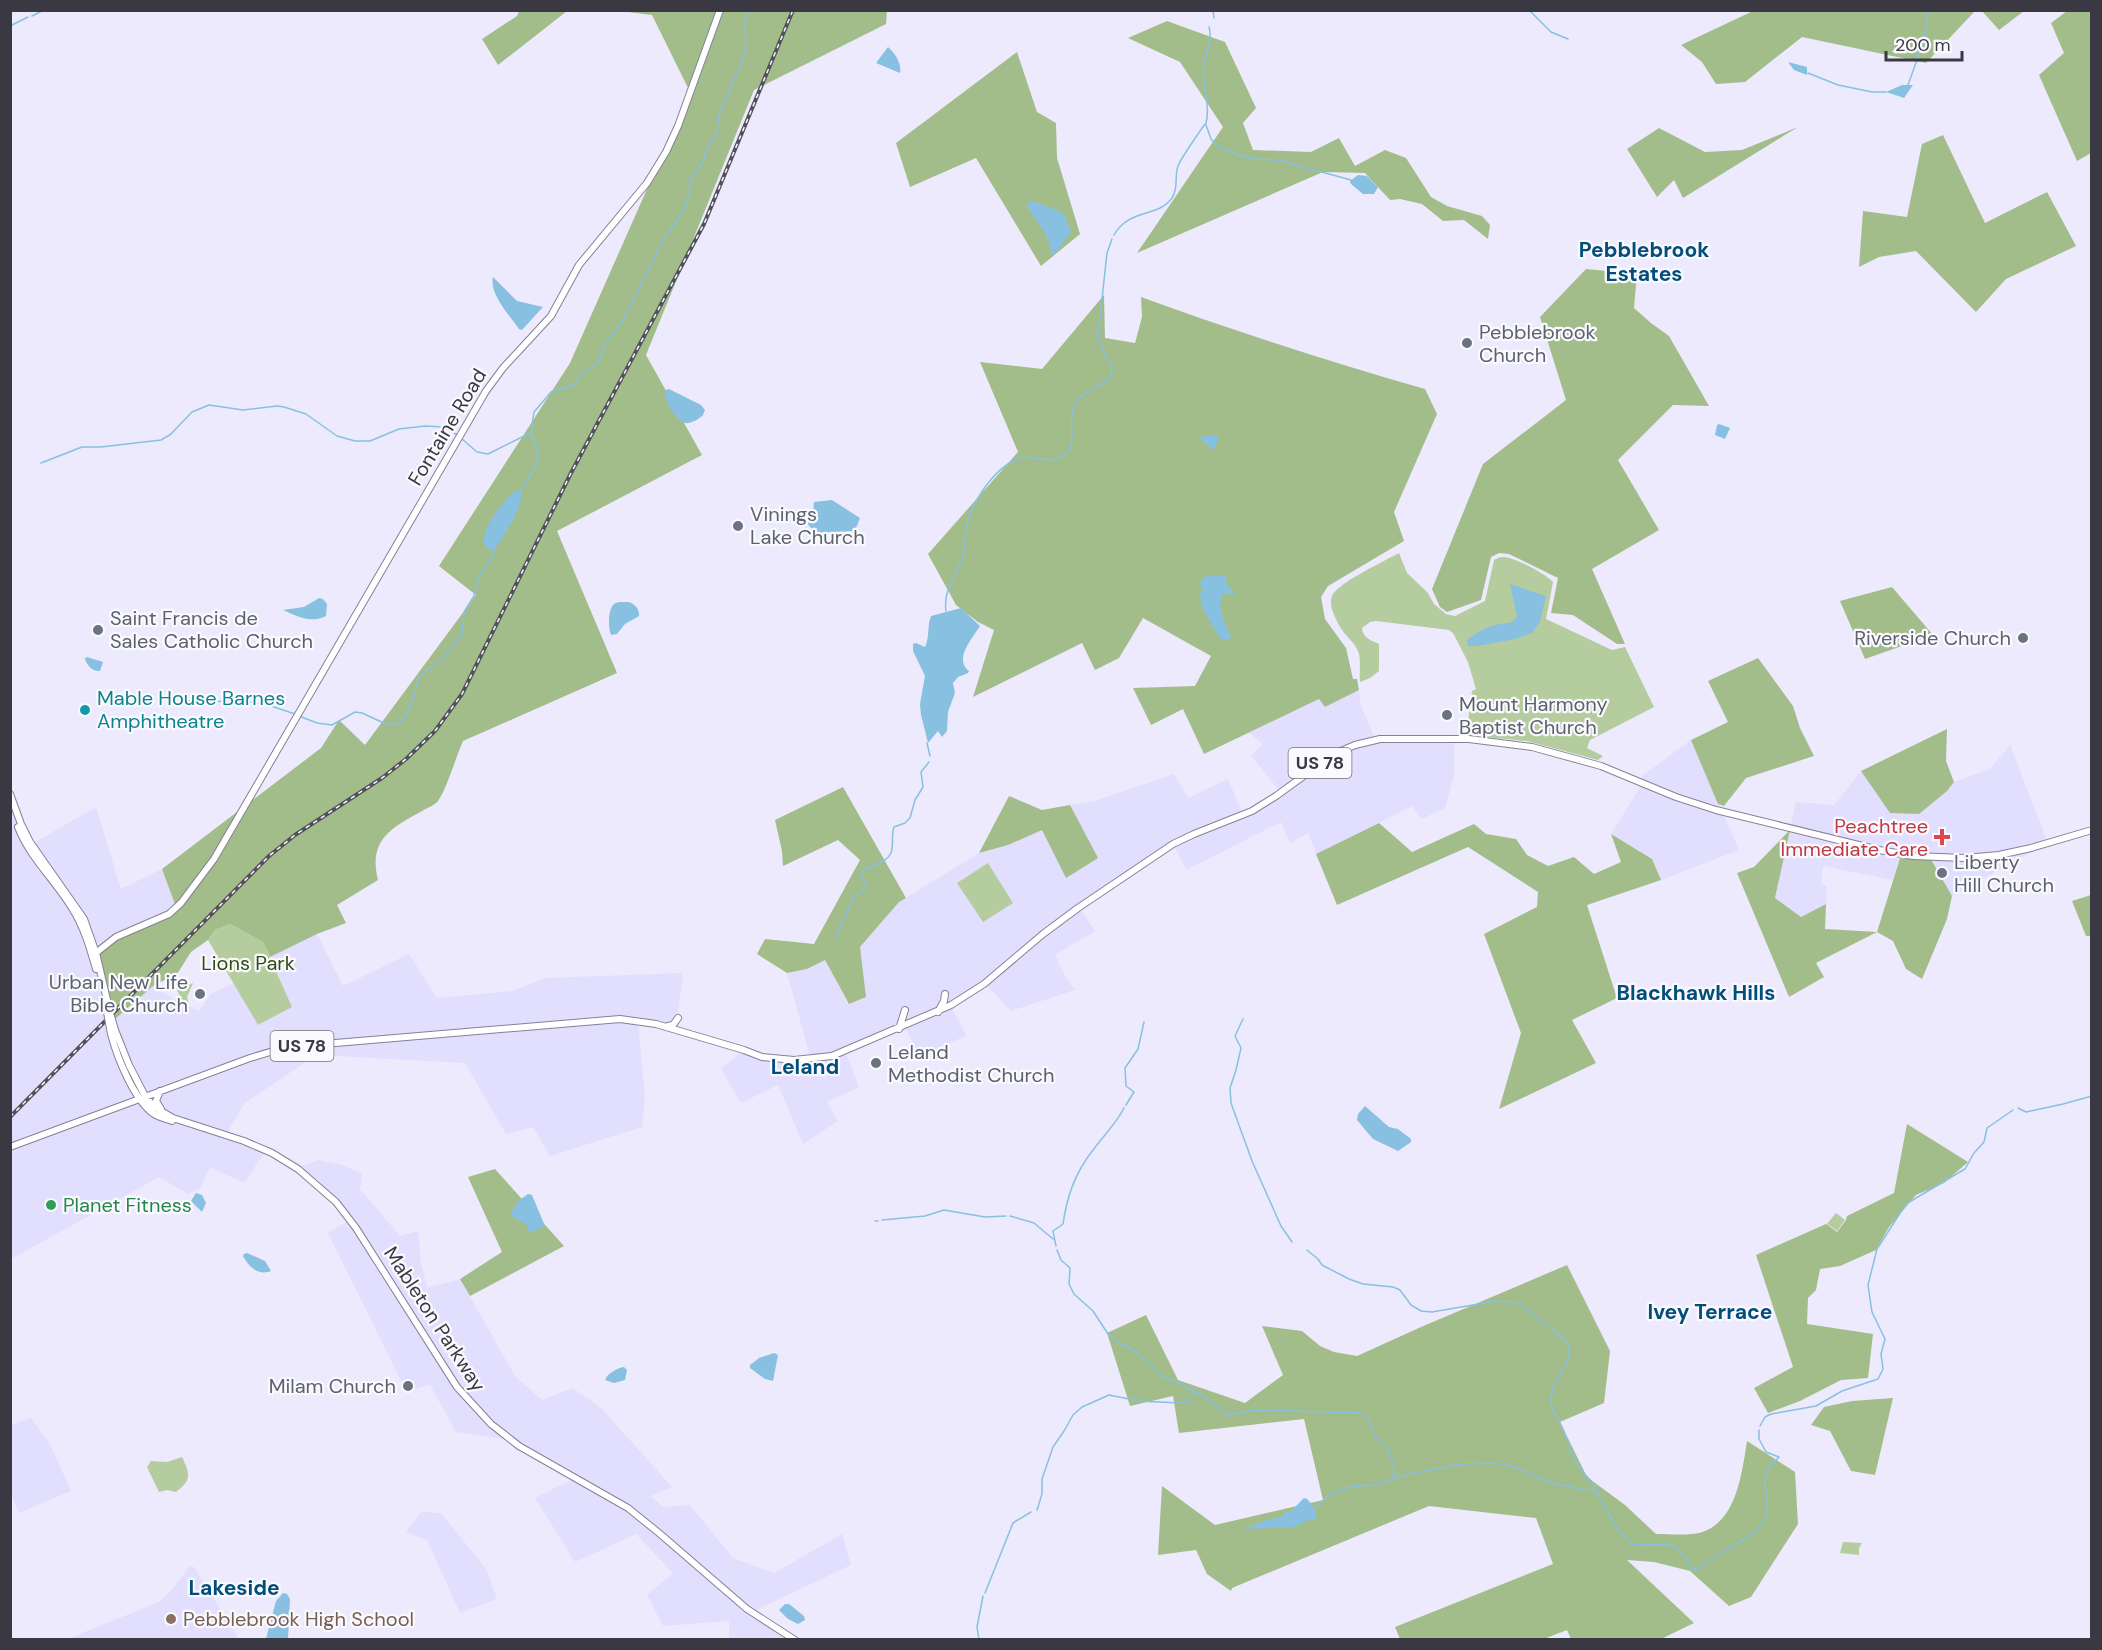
<svg xmlns="http://www.w3.org/2000/svg" width="2102" height="1650" font-family="'DM Sans',sans-serif">
<style>
.built{fill:#e2defd}
.green{fill:#b4cc9e}
.forest{fill:#a2bd8a}
.water{fill:#88c0e2}
.lines{fill:none;stroke-linecap:round;stroke-linejoin:round}
.stream{stroke:#88c0e2;stroke-width:1.5}
.major-casing{stroke:#848197;stroke-width:8}
.major{stroke:#fff;stroke-width:6}
.rail-casing{stroke:#52505b;stroke-width:4}
.rail{stroke:#fafafe;stroke-width:1.5;stroke-dasharray:4.5;stroke-linecap:butt}
.major-bridge-casing{stroke:#848197;stroke-width:8;stroke-linecap:butt}
.major-bridge{stroke:#fff;stroke-width:6}
.worship-dot{fill:#6b7280;stroke:#fafafe;stroke-width:2}
.culture-dot{fill:#0f9aa8;stroke:#fafafe;stroke-width:2}
.health-dot{fill:#e0444e;stroke:#fafafe;stroke-width:2}
.leisure-dot{fill:#2e9e5b;stroke:#fafafe;stroke-width:2}
.education-dot{fill:#8d6e63;stroke:#fafafe;stroke-width:2}
.labels{text-anchor:middle;stroke-width:4.5;stroke-linejoin:round;paint-order:stroke}
.shield{fill:#fafafe;stroke:#74727a;stroke-width:1.5}
.shield-label{font-size:18px;font-weight:bold;fill:#3a3842}
.worship-label{font-size:20px;fill:#5b616d;stroke:#fafafe;text-anchor:start}
.street-label{font-size:20px;fill:#3a3842;stroke:#fafafe}
.culture-label{font-size:20px;fill:#0d838f;stroke:#fafafe;text-anchor:start}
.health-label{font-size:20px;fill:#be3a42;stroke:#fafafe;text-anchor:end}
.park-label{font-size:20px;fill:#324b15;stroke:#fafafe}
.leisure-label{font-size:20px;fill:#27864d;stroke:#fafafe;text-anchor:start}
.education-label{font-size:20px;fill:#785e54;stroke:#fafafe;text-anchor:start}
.neighbourhood-label{font-size:21px;font-weight:bold;fill:#024d7b;stroke:#fafafe}
</style>
<rect width="100%" height="100%" fill="#edeafd"/>
<path class="built" d="M1359,690L1361,706L1375,738L1386,735L1454,738V775L1445,808L1422,819L1412,806L1316,854L1308,833L1290,843L1281,822L1186,870L1174,846L1080,909L1095,931L1055,955L1066,978L1075,990L1011,1011L984,982L951,1006L966,1036L919,1056L905,1026L846,1053L859,1087L827,1102L838,1121L803,1144L778,1085L741,1103L721,1069L740,1053L812,1063L787,973L807,969L825,960L848,1004L860,947L899,902L979,853L1008,845L1042,829L1097,858L1070,805L1095,801L1174,774L1188,798L1228,779L1242,812L1254,807L1279,790L1251,756L1263,744L1249,733L1319,699L1325,707Z
M1691,740L1739,850L1661,880L1652,859L1611,834L1639,789L1642,776Z
M2010,745L2048,843L1952,896L1929,856L1901,855L1893,880L1823,866L1821,884L1827,886L1826,904L1801,917L1775,899L1796,802L1834,805L1861,771L1890,812L1947,791L1954,782L1990,769Z
M10,794L30,845L96,807L121,889L162,869L177,907L115,1019L153,986L174,999L199,1011L211,994L234,983L258,1025L292,1007L270,957L317,934L343,986L409,954L437,998L513,991L546,978L683,973L676,1029L638,1021L645,1098L642,1127L550,1156L533,1127L506,1134L465,1063L316,1055L245,1103L226,1134L266,1150L244,1183L210,1167L200,1188L188,1194L159,1177L11,1259Z
M318,1160L342,1165L362,1174L360,1189L400,1236L418,1231L421,1263L427,1288L460,1279L515,1376L542,1400L573,1388L602,1409L672,1487L651,1496L663,1507L690,1505L733,1558L774,1573L842,1534L851,1565L752,1612L801,1639H729V1621L663,1626L647,1595L673,1573L636,1534L575,1562L535,1498L577,1477L505,1439L456,1432L430,1385L406,1391L328,1233L352,1219L318,1180L299,1167Z
M31,1418L50,1444L71,1491L19,1513L11,1494V1425Z
M421,1512L441,1513L486,1569L497,1599L460,1613L427,1540L406,1532Z
M190,1566L194,1567L239,1639L73,1640L72,1637L159,1602L174,1587Z"/>
<path class="green" d="M1399,553L1407,573L1428,593L1434,604L1446,614L1455,616L1485,601L1494,560C1498,558 1499,557 1503,557C1514,557 1546,574 1553,582L1546,619L1612,650L1625,647L1654,707L1590,740L1587,748L1603,756L1598,760L1527,741L1468,735L1469,712L1509,702L1505,701L1469,711L1472,691L1476,689L1468,662L1453,633L1449,630L1376,621L1370,622L1362,628C1363,638 1370,640 1379,644V671L1370,678L1360,682C1359,673 1361,663 1359,654C1356,643 1346,637 1340,627C1336,619 1328,606 1332,596C1337,583 1385,561 1399,553Z
M988,863L1013,903L983,922L957,883Z
M230,924L263,942L292,1007L258,1025L208,940L215,930Z
M193,983L187,997L189,1004L183,1002L177,990Z
M1836,1213L1845,1220L1837,1231L1827,1224Z
M182,1457C190,1474 192,1480 176,1492L167,1490L159,1492L147,1467L151,1461L167,1462Z
M1843,1542L1862,1543L1859,1548V1555L1840,1553Z"/>
<path class="forest" d="M519,11H567L498,65L482,39L517,16Z
M620,11H887L886,24L754,90L646,355L702,455L557,531L617,673L463,741C456,757 447,788 438,801C435,805 427,808 422,811C391,828 368,840 378,880L337,905L346,923L317,934L270,957L263,942L230,924L215,930L208,940L191,952L177,974L153,986L115,1019L96,954L103,947L176,907L162,869L321,748L339,720L365,745L476,595L439,566L570,363L690,92L652,15Z
M1753,11V10L1975,11L1926,63L1802,37L1745,82L1716,84L1702,62L1681,45Z
M1982,11H2024L1999,30Z
M2067,11H2091V153L2077,161L2039,75L2064,53L2051,23Z
M1167,21L1225,42L1256,108L1243,123L1253,150L1311,152L1339,138L1355,166L1385,150L1406,158L1431,197L1447,206L1482,216L1490,225L1488,239L1464,220L1443,221L1422,204L1400,199L1390,200L1365,173L1323,172L1137,253L1223,127L1180,62L1128,38Z
M1017,52L1037,112L1056,123L1057,158L1080,234L1041,266L976,158L910,187L896,143Z
M1798,127L1683,198L1674,180L1657,197L1627,149L1659,128L1705,152L1742,150Z
M1943,135L1985,223L2047,192L2076,246L2006,279L1976,312L1916,251L1879,257L1859,267L1863,211L1907,217L1922,144Z
M1586,269L1637,274L1634,308L1651,323L1669,336L1709,406L1673,405L1618,460L1659,530L1592,569L1625,644H1617L1573,615L1551,613L1558,578L1509,554L1499,553L1491,557L1481,600L1447,612L1440,607L1432,589L1483,464L1566,400L1540,317Z
M1104,295L1105,338L1135,343L1142,317L1141,297C1235,331 1329,362 1425,389L1437,414L1394,512L1404,541L1328,586L1321,597L1325,619L1346,648L1353,679H1357L1359,690L1325,707L1319,699L1204,754L1183,709L1151,725L1133,688L1195,686L1211,656L1143,618L1119,658L1095,670L1082,643L973,697L994,630L978,622L956,605L928,554L1018,452L980,362L1042,369Z
M1892,587L1933,635L1865,659L1840,601Z
M1758,658L1793,706L1800,728L1814,756L1746,778L1724,806L1718,804L1691,740L1728,722L1708,681Z
M1947,729L1946,761L1954,782L1947,791L1919,814L1890,813L1861,771Z
M843,787L906,898L899,902L860,947L866,997L849,1004L825,960L807,969L787,973L757,954L765,939L814,944L860,860L838,840L783,866L782,851L775,820Z
M1009,796L1042,810L1070,805L1098,858L1066,878L1042,830L1008,845L979,853Z
M1379,823L1412,852L1474,824L1486,834L1516,839L1527,855L1548,866L1574,857L1594,874L1621,862L1611,834L1652,859L1661,880L1587,905L1617,998L1572,1020L1596,1063L1499,1109L1521,1033L1484,934L1537,907L1538,892L1468,847L1337,905L1316,854Z
M1790,830L1775,898L1801,917L1826,904L1825,929L1877,932L1901,855L1929,856L1952,896L1947,919L1922,979L1906,969L1893,941L1877,932L1816,963L1824,977L1789,997L1737,873L1754,867Z
M2091,895V936H2086L2072,901Z
M1907,1124L1968,1162L1944,1183L1916,1195L1889,1227L1876,1250L1840,1266L1820,1269L1816,1290L1808,1298L1807,1324L1873,1334L1868,1378L1841,1380L1800,1401L1768,1413L1754,1388L1793,1367L1756,1255L1826,1224L1837,1232L1846,1220L1847,1216L1894,1193Z
M495,1169L564,1246L470,1296L460,1279L502,1252L468,1177Z
M1567,1265L1610,1351L1604,1403L1560,1422L1587,1477L1625,1505L1656,1534C1668,1534 1691,1536 1702,1532C1737,1521 1742,1472 1747,1441L1795,1472L1798,1524L1751,1597L1729,1606L1690,1571L1654,1562L1627,1560L1694,1623L1661,1639H1571L1567,1630L1544,1639H1400L1395,1627L1553,1564L1536,1518L1429,1506L1232,1588L1231,1591L1207,1574L1196,1550L1158,1555L1162,1486L1215,1525L1323,1500L1304,1419L1179,1433L1173,1396L1130,1406L1107,1333L1146,1315L1178,1380L1245,1403L1283,1375L1262,1326L1302,1331L1320,1346L1334,1352L1357,1356L1421,1327Z
M1893,1398L1875,1475L1851,1471L1830,1431L1811,1425L1824,1407L1852,1401Z"/>
<path class="water" d="M888,47C895,53 902,64 900,73L876,63Z
M1788,62L1807,67V75L1794,70Z
M1902,85H1913L1904,98L1886,92Z
M1358,175L1367,176L1378,187L1374,194H1363L1351,184L1350,181Z
M1033,201L1061,212L1065,216L1071,232L1054,255L1051,254C1050,243 1046,234 1040,225C1035,217 1028,212 1027,203Z
M493,277L517,301L543,307L522,330L519,329C510,316 489,294 493,277Z
M669,389L701,405L705,410L703,415C699,419 691,424 685,423C675,420 663,398 665,390Z
M1719,424L1730,428L1725,439L1715,435L1717,425Z
M1210,435L1219,436L1214,450L1199,438Z
M517,490L522,492C522,508 504,536 495,549L488,550L483,541C487,520 501,503 517,490Z
M832,500L860,518L855,531L815,533L803,518L813,512L814,502Z
M1207,576H1225L1227,585L1235,593L1234,595L1223,593C1216,607 1225,624 1231,637L1229,639H1222L1219,637L1202,607L1200,592L1204,589L1199,583Z
M1510,584L1546,596L1540,622L1532,633L1515,639L1478,646H1468L1467,640C1478,631 1495,622 1510,623L1517,617Z
M319,598L323,599L327,604L326,616C312,624 296,616 283,610L304,607Z
M628,602C634,603 640,609 639,616L625,624L617,634L611,635C608,628 608,611 613,605C616,601 623,602 628,602Z
M961,608L980,626C973,638 953,659 969,671L968,673L958,677L953,683L955,693L948,712L947,731L942,737L938,731L928,743L921,715L920,704L925,676L913,651V644L916,643L925,647C930,636 927,625 931,616Z
M87,657L103,662L100,671C93,672 86,665 85,658Z
M1365,1106L1389,1127L1398,1129L1411,1139V1142L1398,1151L1373,1139L1357,1120L1358,1114Z
M196,1193L202,1195L206,1203L202,1212L191,1201Z
M528,1194L532,1195L545,1226L529,1233L526,1224L513,1217L511,1213L518,1201Z
M247,1253L265,1261L271,1271C258,1276 249,1267 243,1256L244,1254Z
M774,1353L778,1355L773,1381L765,1379L750,1368V1365L759,1358Z
M624,1367L627,1370L625,1380L614,1383L605,1380C607,1374 617,1368 624,1367Z
M1304,1498L1307,1499C1312,1504 1318,1513 1316,1520H1309L1294,1527L1245,1529L1266,1520L1281,1517L1285,1512L1291,1511Z
M283,1593L287,1594L290,1599L288,1639H266L276,1601Z
M785,1604H789L804,1616L805,1620L798,1624L788,1619L779,1610Z"/>
<g class="lines">
<path class="stream" d="M1213,10L1214,18
M1529,10L1551,32L1568,39
M32,16L44,10
M10,26L28,17
M1808,73L1838,85L1872,92H1886
M1908,85L1923,43L1929,10
M1206,125L1211,139L1216,145L1240,156L1255,159L1278,160L1351,180
M1114,235C1129,208 1158,218 1172,198C1179,188 1174,177 1178,166C1180,160 1201,129 1206,123C1211,105 1201,85 1204,65C1206,51 1213,42 1209,27
M462,439L477,452L488,454L530,433
M41,463L82,447H101L161,440L171,434L192,412L209,405L243,410L277,406L284,407L306,414L337,436L355,441H370L399,429L425,426L444,427L459,436
M521,491L533,471L539,453L531,432L534,412L551,392L558,389L574,386L579,376L598,363L604,345L623,321L663,240L683,212L689,194L691,179L704,160L708,145L717,133L719,115L746,52L745,22L749,10
M946,611C943,591 955,577 962,559C966,547 964,535 967,523C974,499 994,469 1017,459C1032,453 1051,467 1066,454C1078,443 1067,421 1074,406C1082,389 1102,389 1112,374C1113,360 1099,350 1098,336L1107,253L1112,239
M182,700L208,703L237,699L271,706L295,714
M299,716L317,723L332,725L355,712L362,713L386,724H394L401,722L410,709L419,677L443,658L462,635L464,612L474,596L478,577L492,559L495,549
M927,743L930,756
M835,939L853,898L865,889L866,884L861,877L862,872C870,864 886,864 891,853C894,844 891,835 894,827L905,823L910,818L915,800L923,787L921,772L929,762
M1243,1019L1235,1036L1241,1048L1236,1070L1230,1088L1231,1103L1252,1161L1281,1226L1292,1242
M1126,1105L1134,1092L1126,1086L1125,1068L1138,1049L1144,1022
M2018,1108L2026,1112L2063,1104L2092,1096
M1010,1216L1034,1223L1053,1239
M882,1220L925,1216L944,1210L985,1217L1006,1216
M875,1221H878
M1056,1246L1053,1231L1063,1224C1067,1196 1075,1173 1093,1150C1103,1136 1116,1124 1124,1108
M1057,1250L1061,1260L1070,1268L1069,1284L1074,1294L1093,1311L1108,1334L1116,1341L1137,1352L1161,1375L1204,1396L1227,1415L1257,1410L1362,1413L1368,1418L1374,1435L1388,1449L1393,1463L1395,1478
M1307,1250L1318,1259L1322,1265L1349,1279L1363,1284L1393,1287L1400,1290L1411,1305L1421,1311L1432,1312L1496,1301L1511,1302L1522,1305L1548,1327
M1553,1330C1591,1355 1550,1372 1551,1402C1551,1411 1559,1419 1562,1427C1567,1436 1568,1447 1573,1457C1578,1468 1585,1474 1592,1482C1596,1487 1598,1494 1600,1499C1609,1515 1618,1532 1632,1544L1673,1545L1684,1555L1691,1568L1698,1569C1715,1554 1754,1538 1763,1522C1774,1502 1760,1487 1767,1471C1769,1465 1775,1462 1779,1457L1766,1452L1759,1439V1430
M1760,1426L1765,1417L1771,1414L1816,1406L1842,1391L1878,1379L1883,1369L1881,1354L1885,1339L1872,1312L1868,1285L1877,1249L1906,1204L1965,1169L1974,1153L1984,1142L1987,1128L2013,1110
M1314,1508L1332,1493L1350,1487L1373,1485L1409,1474L1461,1464L1495,1463L1514,1467L1548,1482L1581,1489L1595,1490
M1037,1510L1042,1494V1479L1053,1447L1064,1431L1073,1415L1082,1407L1109,1395L1139,1401L1180,1403L1188,1402L1194,1394
M985,1593L1013,1523L1031,1512
M979,1640L977,1627L983,1596"/>
<defs>
<path id="major" d="M10,794L21,824L30,842L84,919L96,953L108,1004
M18,827C30,858 55,880 72,908C84,927 90,948 96,969
M92,956L116,937L169,914L181,903L214,859L486,391L503,368L551,316L579,265L647,183L666,152L678,126L720,10
M938,1012L944,1001L945,994
M668,1026L673,1025L678,1018
M899,1029L905,1010
M115,1030L129,1065L145,1096L154,1107L173,1118L244,1141L272,1153L298,1169L336,1202L356,1228L457,1387L491,1424L519,1446L628,1508L659,1533L747,1609L795,1640
M111,1034C117,1057 134,1100 154,1114C159,1117 166,1119 172,1121
M160,1091L156,1101L161,1109
M10,1147L250,1058L280,1049L300,1046L620,1019L656,1024L744,1050L762,1057L794,1060L832,1056L951,1005L984,984L1043,934L1078,908L1173,844L1194,834L1252,811L1276,796L1334,754L1355,745L1380,739H1469L1532,747L1601,766L1676,797L1716,810L1879,850L1914,856L1964,858L1999,855L2031,848L2092,830"/>
</defs>
<use href="#major" class="major-casing"/>
<use href="#major" class="major"/>
<defs>
<path id="rail" d="M10,1117L269,856L295,835L382,778L406,759L435,731L462,694L571,473L704,224L793,10"/>
</defs>
<use href="#rail" class="rail-casing"/>
<use href="#rail" class="rail"/>
<defs>
<path id="major-bridge" d="M106,1007L111,1034
M111,1016L115,1030"/>
</defs>
<use href="#major-bridge" class="major-bridge-casing"/>
<use href="#major-bridge" class="major-bridge"/>
</g>
<g class="worship-dot">
<circle cx="1467" cy="343" r="6"/>
<circle cx="738" cy="526" r="6"/>
<circle cx="98" cy="630" r="6"/>
<circle cx="2023" cy="638" r="6"/>
<circle cx="1447" cy="715" r="6"/>
<circle cx="1942" cy="873" r="6"/>
<circle cx="200" cy="994" r="6"/>
<circle cx="876" cy="1063" r="6"/>
<circle cx="408" cy="1386" r="6"/>
</g>
<circle class="culture-dot" cx="85" cy="710" r="6"/>
<path class="health-dot" d="M1939 828h6v6h6v6h-6v6h-6v-6h-6v-6h6z"/>
<circle class="leisure-dot" cx="51" cy="1205" r="6"/>
<circle class="education-dot" cx="171" cy="1619" r="6"/>
<g class="labels">
<g class="shield">
<rect x="1288.5" y="748" width="63" height="30" rx="4.5"/>
<rect x="270.5" y="1031" width="63" height="30" rx="4.5"/>
</g>
<g class="shield-label">
<text x="1320" y="769">US 78</text>
<text x="302" y="1052">US 78</text>
</g>
<g class="worship-label">
<text x="1479" y="339">Pebblebrook<tspan x="1479" dy="23">Church</tspan></text>
<text x="750" y="521">Vinings<tspan x="750" dy="23">Lake Church</tspan></text>
<text x="110" y="625">Saint Francis de<tspan x="110" dy="23">Sales Catholic Church</tspan></text>
<text x="2011" y="645" text-anchor="end">Riverside Church</text>
<text x="1459" y="711">Mount Harmony<tspan x="1459" dy="23">Baptist Church</tspan></text>
<text x="1954" y="869">Liberty<tspan x="1954" dy="23">Hill Church</tspan></text>
<text x="188" y="989" text-anchor="end">Urban New Life<tspan x="188" dy="23">Bible Church</tspan></text>
<text x="888" y="1059">Leland<tspan x="888" dy="23">Methodist Church</tspan></text>
<text x="396" y="1393" text-anchor="end">Milam Church</text>
</g>
<g class="street-label">
<text transform="translate(447 427) rotate(-59)" y="7">Fontaine Road</text>
<text transform="translate(435 1319) rotate(57)" y="7">Mableton Parkway</text>
</g>
<g class="culture-label">
<text x="97" y="705">Mable House Barnes<tspan x="97" dy="23">Amphitheatre</tspan></text>
</g>
<g class="health-label">
<text x="1928" y="833">Peachtree<tspan x="1928" dy="23">Immediate Care</tspan></text>
</g>
<g class="park-label">
<text x="248" y="970">Lions Park</text>
</g>
<g class="leisure-label">
<text x="63" y="1212">Planet Fitness</text>
</g>
<g class="education-label">
<text x="183" y="1626">Pebblebrook High School</text>
</g>
<g class="neighbourhood-label">
<text x="1644" y="257">Pebblebrook<tspan x="1644" dy="24">Estates</tspan></text>
<text x="1696" y="1000">Blackhawk Hills</text>
<text x="805" y="1074">Leland</text>
<text x="1710" y="1319">Ivey Terrace</text>
<text x="234" y="1595">Lakeside</text>
</g>
</g>
<rect width="2102" height="1650" fill="none" stroke="#3a3842" stroke-width="24"/>
<path d="M1886 51v9h76v-9" fill="none" stroke="#3a3842" stroke-width="3"/>
<text x="1895" y="51" font-size="18" fill="#3a3842" stroke="#fafafe" stroke-width="4.5" paint-order="stroke">200 m</text>
</svg>
